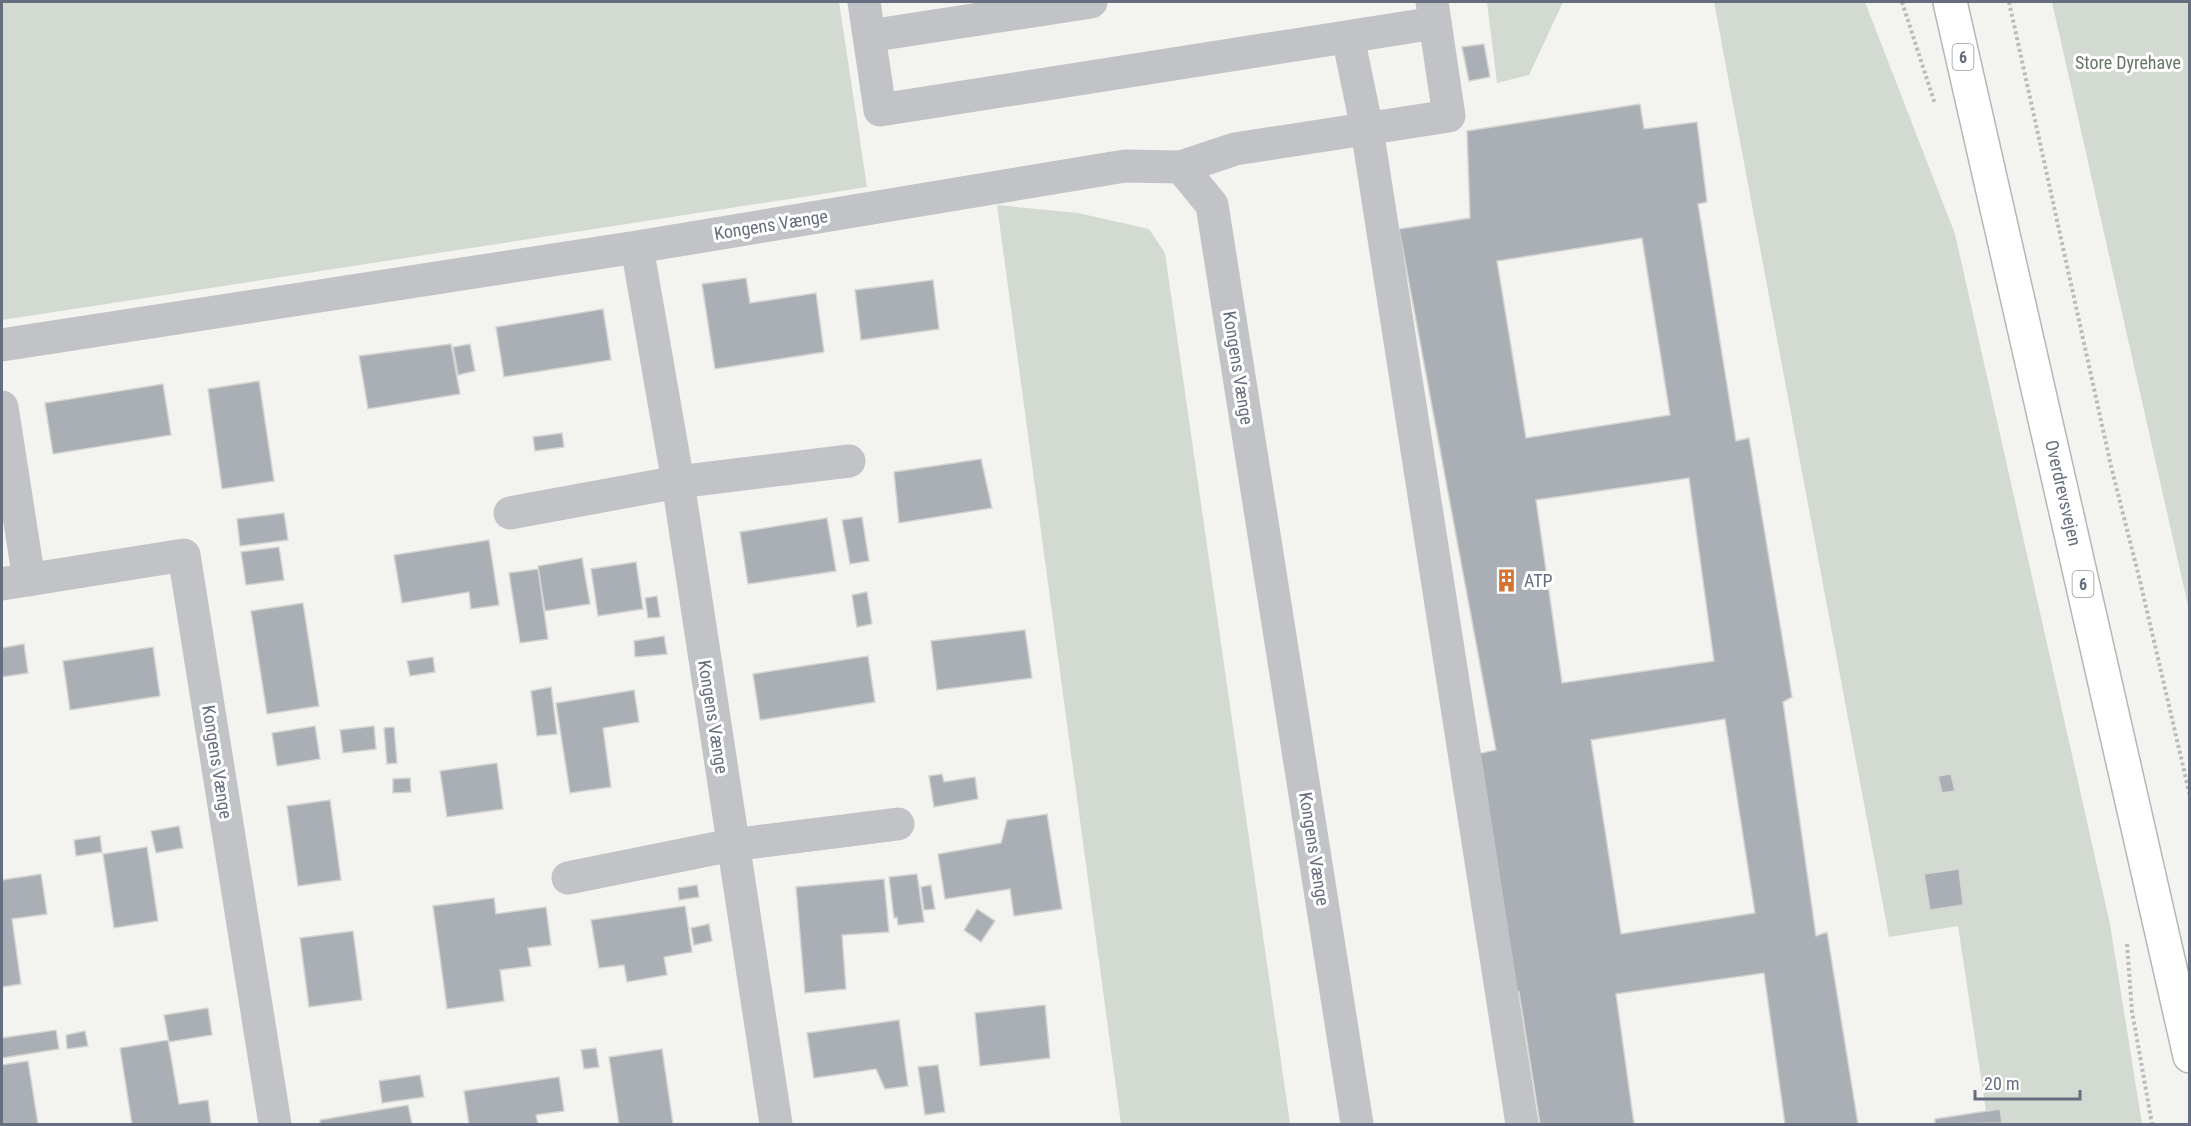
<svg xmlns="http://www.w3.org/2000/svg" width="2191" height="1126" font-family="'Roboto Condensed',sans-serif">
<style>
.green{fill:#d3dad1}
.building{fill:#aaafb5;stroke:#d4d4d2;stroke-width:1.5;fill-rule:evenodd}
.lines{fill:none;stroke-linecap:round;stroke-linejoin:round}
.major-casing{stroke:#b4b6ba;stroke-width:36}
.path{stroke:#babbbe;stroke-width:4;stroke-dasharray:3 3;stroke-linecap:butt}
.minor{stroke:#c1c3c7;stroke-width:33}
.major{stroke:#fff;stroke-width:33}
.labels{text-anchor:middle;stroke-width:6;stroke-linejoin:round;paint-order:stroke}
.shield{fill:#fff;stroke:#939aa5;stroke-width:1.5}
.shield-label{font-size:16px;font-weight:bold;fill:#656e7e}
.park-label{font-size:18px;fill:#637663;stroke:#fff}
.street-label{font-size:18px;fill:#656e7e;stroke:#fff}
.poi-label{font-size:18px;fill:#656e7e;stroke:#fff;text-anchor:start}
</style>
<rect width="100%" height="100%" fill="#f3f3ef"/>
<path class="green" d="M2,2H839L867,187L2,320Z
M1487,2H1563L1529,75L1497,83Z
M1714,2H1865L1955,234L2110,924L2142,1124H1988L1958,926L1889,937Z
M2052,2H2189V610Z
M997,205L1078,213L1149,229L1165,253L1290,1124H1121Z"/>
<path class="building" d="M1484,44L1490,77L1469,81L1462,47Z
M1640,104L1644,129L1697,122L1707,202L1698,204L1736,441L1749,438L1792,697L1783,702L1816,936L1827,932L1858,1124H1785L1764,973L1616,994L1634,1124H1540L1519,992L1504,996L1468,756L1496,750L1399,229L1470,218L1467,131ZM1642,238L1670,415L1526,438L1497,261ZM1689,478L1714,661L1562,683L1536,500ZM1725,719L1755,913L1621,934L1591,740Z
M746,278L750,303L816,293L824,352L715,369L702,284Z
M933,280L939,329L861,340L855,290Z
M603,309L611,360L504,377L496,327Z
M451,344L460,394L368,409L359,356Z
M470,344L475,371L458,375L453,347Z
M259,381L274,481L222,489L208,389Z
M163,384L171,435L53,454L45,403Z
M562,433L564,447L535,451L533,437Z
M981,459L992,508L899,523L894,472Z
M284,513L288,540L240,546L237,519Z
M862,517L869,561L850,564L842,520Z
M827,518L836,571L748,584L740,532Z
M489,540L499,605L471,609L469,592L402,603L394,555Z
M279,547L284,580L246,585L241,552Z
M582,558L590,604L545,611L538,566Z
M636,562L643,609L598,616L591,569Z
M538,569L548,639L520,643L509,573Z
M867,592L872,624L857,627L852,595Z
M657,596L660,617L648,618L645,598Z
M303,603L319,706L267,714L251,611Z
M1025,630L1032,678L937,690L931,641Z
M664,636L667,654L635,657L634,641Z
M24,644L28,673L2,677V648Z
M153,647L160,696L70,710L63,661Z
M868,656L875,702L760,720L753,674Z
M433,657L435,672L410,676L407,661Z
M551,687L557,734L537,736L531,691Z
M634,690L639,722L603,728L611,787L570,793L556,703Z
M315,726L320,759L277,766L272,733Z
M374,726L376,749L343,753L340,730Z
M394,727L397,763L387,764L384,728Z
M497,763L503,809L447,817L440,771Z
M942,774L944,782L975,777L978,799L934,807L929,776Z
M1951,774L1955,791L1942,793L1938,776Z
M410,778L411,792L393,793V779Z
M330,800L341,880L298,886L287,806Z
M1047,814L1062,909L1014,916L1010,889L945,899L938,854L1001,843L1007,820Z
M179,826L183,848L156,853L151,831Z
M100,836L102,852L76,856L74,840Z
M147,847L158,921L114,928L103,854Z
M1959,869L1963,905L1930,910L1924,874Z
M41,874L47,914L12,919L21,984L2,987V880Z
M917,874L924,922L898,925L897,917L894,918L889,877Z
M884,879L889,932L842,935L846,989L805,993L796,887Z
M697,885L699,897L679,900L678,888Z
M931,885L935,909L924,910L921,887Z
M494,898L496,914L546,907L551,945L528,948L531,966L500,970L504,1001L447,1009L433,906Z
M685,906L692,952L664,957L667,975L627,982L624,965L599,968L591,920Z
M977,909L995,921L981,942L964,930Z
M709,924L712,941L694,945L691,928Z
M353,931L362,1000L309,1007L300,938Z
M1045,1005L1050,1058L980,1066L975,1013Z
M208,1008L212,1035L169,1042L164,1015Z
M899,1020L908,1086L885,1089L876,1069L814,1078L807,1033Z
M56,1030L59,1049L2,1058V1038Z
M85,1031L88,1046L67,1049L66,1035Z
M168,1040L179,1104L208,1100L211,1124H132L120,1048Z
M596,1048L599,1067L584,1069L581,1050Z
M662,1049L673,1124H619L609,1057Z
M28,1061L38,1124H2V1065Z
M938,1065L945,1112L925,1115L918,1067Z
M420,1075L424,1097L382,1103L379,1081Z
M559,1077L564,1111L536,1115L538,1124H469L464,1091Z
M408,1105L412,1124H320V1120Z
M2000,1109L2002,1123L1935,1124V1119Z"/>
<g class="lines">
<defs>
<path id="major" d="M1950,2L2190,1056"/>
</defs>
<use href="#major" class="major-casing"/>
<path class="path" d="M1902,2L1935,104
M2009,2L2111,466L2140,581L2190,796
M2127,944L2132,1011L2152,1124"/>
<path class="minor" d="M864,2L880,110L1435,23
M869,36L1091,2
M1348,37L1367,129L1522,1124
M1181,167L1212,205L1357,1124
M637,247L678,482L776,1124
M2,345L637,247L1125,166L1181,167L1235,149L1449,116L1432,2
M2,407L29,580
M510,513L678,482L849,461
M2,584L184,555L275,1124
M568,878L732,845L898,824"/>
<use href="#major" class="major"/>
</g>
<defs>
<symbol id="building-bare" viewBox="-9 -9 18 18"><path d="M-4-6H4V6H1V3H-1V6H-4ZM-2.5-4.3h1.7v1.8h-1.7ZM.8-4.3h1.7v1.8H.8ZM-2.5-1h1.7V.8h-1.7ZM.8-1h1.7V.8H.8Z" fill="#d4732f" stroke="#fff" stroke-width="2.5" paint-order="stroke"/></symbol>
</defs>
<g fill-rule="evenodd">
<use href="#building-bare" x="1490" y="564" width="33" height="33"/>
</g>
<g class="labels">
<g class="shield">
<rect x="1952.5" y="44" width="21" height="26" rx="4.5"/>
<rect x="2072.5" y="571" width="21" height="26" rx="4.5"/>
</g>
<g class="shield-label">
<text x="1963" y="63">6</text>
<text x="2083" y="590">6</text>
</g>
<g class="park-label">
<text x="2128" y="69">Store Dyrehave</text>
</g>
<g class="street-label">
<text transform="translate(771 225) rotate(-9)" y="6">Kongens Vænge</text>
<text transform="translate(1238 368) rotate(81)" y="6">Kongens Vænge</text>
<text transform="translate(2063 493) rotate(77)" y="6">Overdrevsvejen</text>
<text transform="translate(713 717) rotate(81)" y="6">Kongens Vænge</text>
<text transform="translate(217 762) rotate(81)" y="6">Kongens Vænge</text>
<text transform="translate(1314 849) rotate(81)" y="6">Kongens Vænge</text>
</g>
<g class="poi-label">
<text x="1524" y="587">ATP</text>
</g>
</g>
<rect width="2191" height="1126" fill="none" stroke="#656e7e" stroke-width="6"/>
<path d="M1975 1090v9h105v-9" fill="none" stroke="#656e7e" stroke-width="3"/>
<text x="1984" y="1090" font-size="18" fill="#656e7e" stroke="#ffffff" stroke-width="4.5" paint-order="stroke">20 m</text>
</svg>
